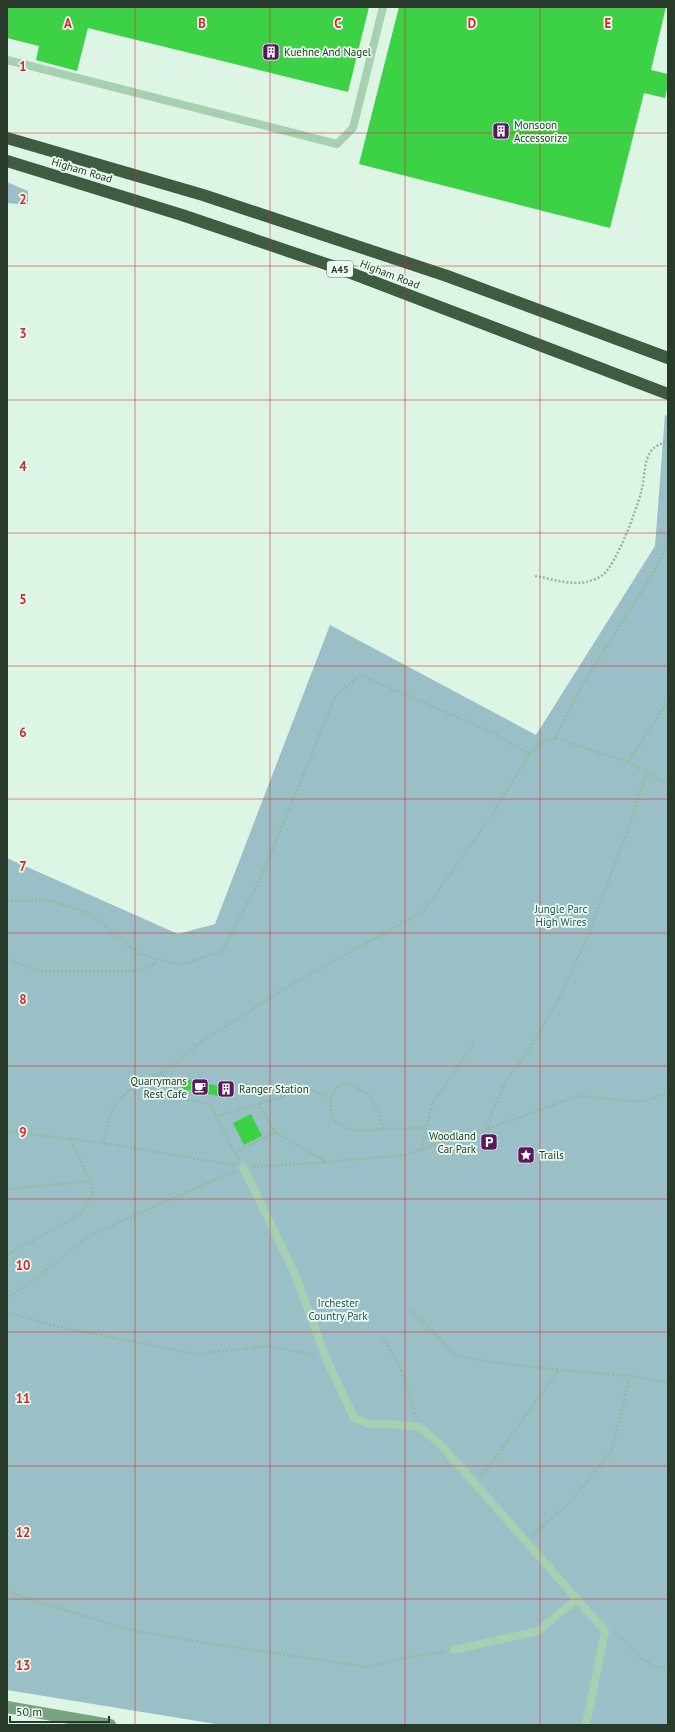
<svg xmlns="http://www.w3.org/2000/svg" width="675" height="1732" font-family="'PT Sans',sans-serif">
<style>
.green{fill:#9bbfc6}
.building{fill:#3dd245}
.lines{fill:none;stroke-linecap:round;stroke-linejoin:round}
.path{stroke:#91bb9b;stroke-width:2.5;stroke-dasharray:2 2;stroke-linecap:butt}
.lane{stroke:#a7cfb1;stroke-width:8}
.secondary{stroke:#78a37f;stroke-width:12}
.highway{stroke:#3e5c42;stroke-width:12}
.grid{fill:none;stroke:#d62828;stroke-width:1;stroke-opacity:0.55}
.labels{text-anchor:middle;stroke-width:3.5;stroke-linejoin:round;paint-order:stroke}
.shield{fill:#eafcf0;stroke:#627465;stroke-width:1}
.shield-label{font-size:10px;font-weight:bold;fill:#283a2a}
.poi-label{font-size:11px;fill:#283a2a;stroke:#eafcf0;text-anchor:start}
.street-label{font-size:11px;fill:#283a2a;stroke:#eafcf0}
.park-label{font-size:11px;fill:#29525b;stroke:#eafcf0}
.grid-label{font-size:13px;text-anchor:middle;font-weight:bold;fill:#d62828;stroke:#eafcf0;stroke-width:3.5;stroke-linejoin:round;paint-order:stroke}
</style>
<rect width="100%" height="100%" fill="#ddf5e5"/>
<path class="green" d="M7,182L28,191V205L7,203Z
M665,415L668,416V1725H222L7,1690V858L178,934L215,924L330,625L536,735L655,546Z"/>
<path class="building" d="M7,7H369L348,92L88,28L77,71L36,60L39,46L7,38Z
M399,7H666L651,70L668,74V85L665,98L644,93L610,228L359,164Z
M183,1079L231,1088L229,1098L181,1089Z
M251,1114L262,1136L244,1145L233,1123Z"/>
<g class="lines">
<path class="path" d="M535,576C552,579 569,585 586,582C591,581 599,578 603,575C617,562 636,512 641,492C645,480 643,462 651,451C655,445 663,444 668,440
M555,738L584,682L653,573L668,543V534
M628,762L668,701
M7,901L48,900L84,911L108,928L139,954L181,965L222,951L263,873L335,697L360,675L491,732L530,754
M7,959L40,971H136L155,964L156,959
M331,1097C331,1103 330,1110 332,1116C339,1134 368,1131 383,1129
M215,1117L308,1089L331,1097L337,1087L346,1083C374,1096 376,1099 383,1129L426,1128
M487,1129L493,1109L507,1079L529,1050L557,1002L587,938L628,829L647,772
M7,1131L104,1143L234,1165
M275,1132L326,1162
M104,1143L109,1117L118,1101L139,1081L164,1072
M421,1149L432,1104L473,1045
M235,1153L275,1132L258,1103
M239,1160L210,1104L160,1094L164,1072L198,1044L292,984L424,911L488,821L530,754L540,743L555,738L628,762L668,784
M253,1167L327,1162L405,1155L456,1137L487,1129L578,1096L644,1102L668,1092
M7,1189L90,1181
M7,1254L67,1222L83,1211L93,1193L90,1181L70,1139
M7,1298L30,1283L90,1235L235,1171
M412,1311L455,1355L491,1362L558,1370L630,1376L668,1383
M7,1312L55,1326L196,1354L269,1346L314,1355
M382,1335L401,1370L416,1417
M481,1477L558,1371
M533,1535L571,1501L611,1452L630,1376
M7,1591L41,1603L135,1631L206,1643L368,1667L415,1656L444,1652
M615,1634C632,1643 645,1673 668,1666"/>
<path class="lane" d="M7,60L337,144L353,128L383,7
M243,1167L295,1274L326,1358L354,1418L369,1424H392L420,1427L441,1445L605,1631L586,1725
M454,1650L538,1631L577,1599"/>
<path class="secondary" d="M7,1707L110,1725"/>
<path class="highway" d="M7,138L203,195L447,276L668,358
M7,161L182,215L335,267L668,394"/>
</g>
<path class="grid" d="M135,7V1725M270,7V1725M405,7V1725M540,7V1725M7,133H668M7,266H668M7,400H668M7,533H668M7,666H668M7,799H668M7,933H668M7,1066H668M7,1199H668M7,1332H668M7,1466H668M7,1599H668"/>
<defs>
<symbol id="building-square" viewBox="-11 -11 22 22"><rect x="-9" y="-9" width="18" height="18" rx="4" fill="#581960" stroke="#eafcf0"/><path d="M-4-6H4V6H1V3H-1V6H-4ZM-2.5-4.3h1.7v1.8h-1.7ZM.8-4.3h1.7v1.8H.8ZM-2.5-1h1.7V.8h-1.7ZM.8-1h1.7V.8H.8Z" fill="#fff"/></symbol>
<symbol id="cafe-square" viewBox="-11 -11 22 22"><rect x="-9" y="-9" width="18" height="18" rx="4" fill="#581960" stroke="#eafcf0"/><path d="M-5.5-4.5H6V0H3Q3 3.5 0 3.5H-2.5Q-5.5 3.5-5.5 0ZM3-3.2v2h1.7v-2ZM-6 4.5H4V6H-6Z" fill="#fff"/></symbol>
<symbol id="parking-square" viewBox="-11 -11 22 22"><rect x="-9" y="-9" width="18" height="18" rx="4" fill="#581960" stroke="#eafcf0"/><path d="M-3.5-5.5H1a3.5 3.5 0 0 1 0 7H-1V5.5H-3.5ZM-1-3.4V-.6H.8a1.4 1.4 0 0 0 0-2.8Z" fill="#fff"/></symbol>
<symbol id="sight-square" viewBox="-11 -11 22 22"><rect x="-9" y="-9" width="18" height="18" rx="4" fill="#581960" stroke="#eafcf0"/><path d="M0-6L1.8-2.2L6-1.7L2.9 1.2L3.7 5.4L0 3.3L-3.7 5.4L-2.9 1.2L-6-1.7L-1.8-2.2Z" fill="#fff"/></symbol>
</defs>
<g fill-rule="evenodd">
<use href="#building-square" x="261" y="42" width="20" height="20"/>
<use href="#building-square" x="491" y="121" width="20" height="20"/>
<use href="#cafe-square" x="190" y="1077" width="20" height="20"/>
<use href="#building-square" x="216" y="1079" width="20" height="20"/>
<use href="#parking-square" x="479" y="1132" width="20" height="20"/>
<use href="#sight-square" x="516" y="1145" width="20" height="20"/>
</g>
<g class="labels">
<rect class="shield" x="327" y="261" width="26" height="16" rx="3"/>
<g class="shield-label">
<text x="340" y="273">A45</text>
</g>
<g class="poi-label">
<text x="284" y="56">Kuehne And Nagel</text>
<text x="514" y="129">Monsoon<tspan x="514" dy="13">Accessorize</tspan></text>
<text x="187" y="1085" text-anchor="end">Quarrymans<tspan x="187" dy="13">Rest Cafe</tspan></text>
<text x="239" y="1093">Ranger Station</text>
<text x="476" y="1140" text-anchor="end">Woodland<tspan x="476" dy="13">Car Park</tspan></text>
<text x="539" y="1159">Trails</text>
</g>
<g class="street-label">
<text transform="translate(82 170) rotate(17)" y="4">Higham Road</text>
<text transform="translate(390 274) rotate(21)" y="4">Higham Road</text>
</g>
<g class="park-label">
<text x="561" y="913">Jungle Parc<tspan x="561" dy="13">High Wires</tspan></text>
<text x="338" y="1307">Irchester<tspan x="338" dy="13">Country Park</tspan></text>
</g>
</g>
<g class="grid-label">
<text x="68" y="28">A</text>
<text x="202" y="28">B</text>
<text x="338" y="28">C</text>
<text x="472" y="28">D</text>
<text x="608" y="28">E</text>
<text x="23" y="71">1</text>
<text x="23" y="204">2</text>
<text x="23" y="338">3</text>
<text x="23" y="471">4</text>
<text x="23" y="604">5</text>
<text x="23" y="737">6</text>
<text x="23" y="871">7</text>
<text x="23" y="1004">8</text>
<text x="23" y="1137">9</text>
<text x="23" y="1270">10</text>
<text x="23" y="1403">11</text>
<text x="23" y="1537">12</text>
<text x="23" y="1670">13</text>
</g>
<rect width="675" height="1732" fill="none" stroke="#283a2a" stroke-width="16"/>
<path d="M10 1716v6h99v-6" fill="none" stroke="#283a2a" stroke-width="2"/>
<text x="16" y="1716" font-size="12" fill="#283a2a" stroke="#eafcf0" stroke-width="3" paint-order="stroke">50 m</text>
</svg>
